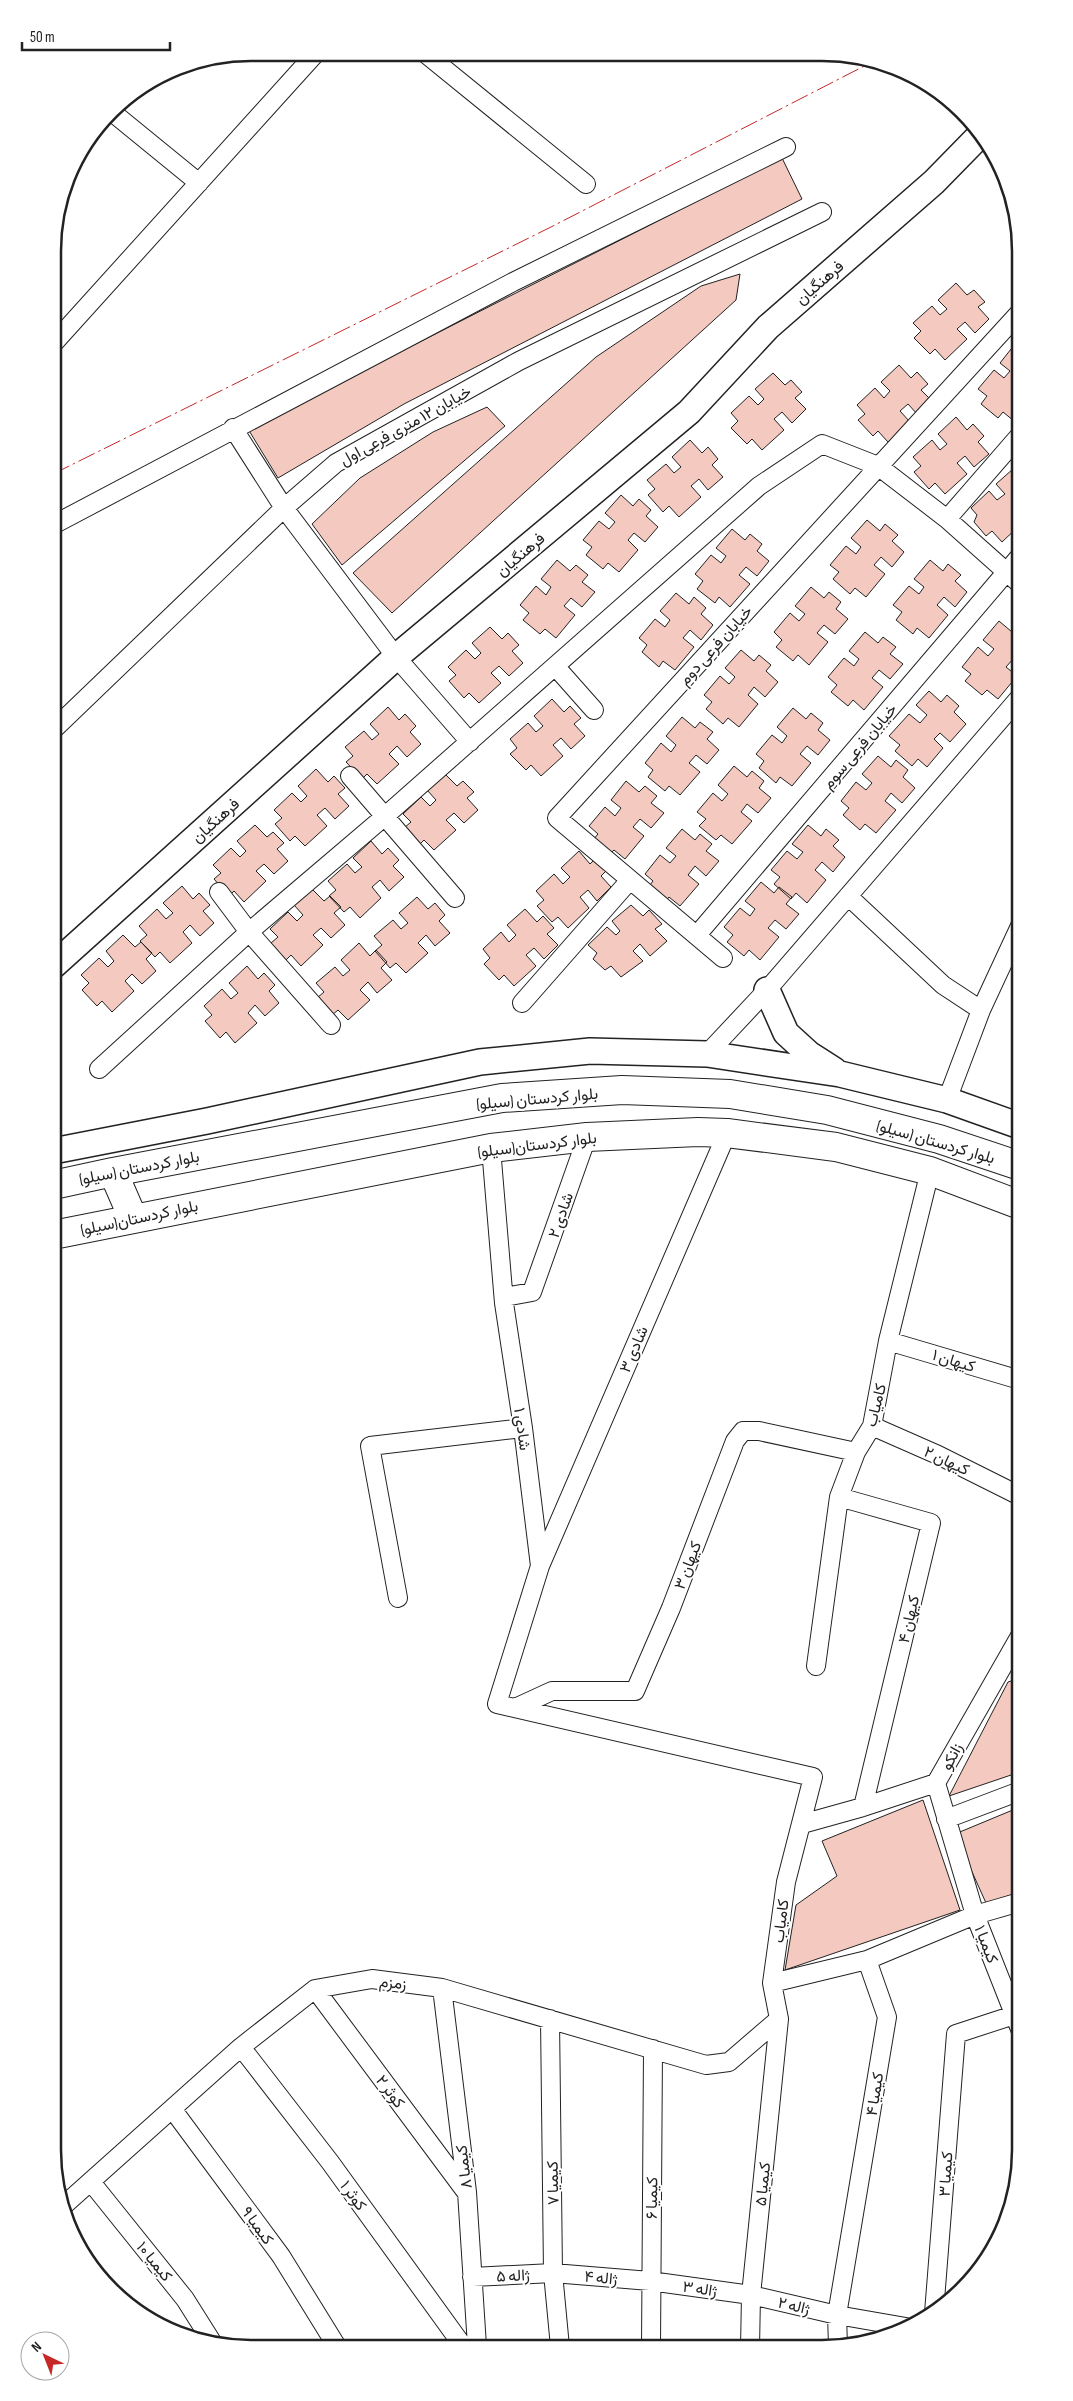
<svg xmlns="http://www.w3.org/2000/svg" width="1073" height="2401" font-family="'Sofia Sans Condensed',Vazirmatn,sans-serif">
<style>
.building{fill:#f3c9c0;stroke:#222}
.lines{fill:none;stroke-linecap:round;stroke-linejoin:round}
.street-casing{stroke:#222;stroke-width:20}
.secondary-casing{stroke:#222;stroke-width:28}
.primary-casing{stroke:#222;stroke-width:30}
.street{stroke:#fff;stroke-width:18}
.secondary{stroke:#fff;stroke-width:25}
.primary{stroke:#fff;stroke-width:28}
.power{stroke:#c62828;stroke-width:1;stroke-dasharray:18 4 2.5 4;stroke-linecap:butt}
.labels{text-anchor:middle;stroke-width:4;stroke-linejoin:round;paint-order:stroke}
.street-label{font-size:16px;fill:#222;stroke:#fff}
.rim{fill:none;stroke:#222;stroke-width:2.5}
</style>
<rect width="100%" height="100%" fill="#fff"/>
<path class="building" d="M782,158L802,199L404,404L278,478L248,429Z
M740,274L736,300L392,613L353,573L596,357L701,286Z
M956,283L967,295L974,290L985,302L978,307L989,319L975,333L965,322L957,329L967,339L945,360L935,349L930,354L914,338L921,331L913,323L932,306L940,315L947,309L938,300Z
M1015,344L1020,348V414L1014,421L1003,412L998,418L981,404L987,396L978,389L994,370L1004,378L1010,371L1000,363Z
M899,365L911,378L917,372L928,384L921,390L932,401L918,415L908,404L900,411L910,422L888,442L878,431L873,436L858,420L865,414L857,405L875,388L884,398L890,391L881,382Z
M773,373L785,385L791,380L802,392L795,398L806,409L792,423L782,412L774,419L784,430L762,450L752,439L747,444L731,428L738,421L731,413L749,396L758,405L764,399L755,389Z
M487,407L505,426L342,565L312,524L360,478L433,432Z
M956,417L967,430L973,424L984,436L978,442L989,454L974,467L965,456L957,463L967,474L945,494L935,483L929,489L914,472L921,466L913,457L932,440L940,450L947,444L938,434Z
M690,440L702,453L708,447L718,459L712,465L723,477L708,490L699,479L691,486L701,497L679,517L669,506L663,512L648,495L655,489L647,480L666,464L674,473L681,467L672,457Z
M1013,469L1020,477V506L1012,514L1020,525L1002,542L992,531L986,536L974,522L977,515L971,508L989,491L997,500L1005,494L996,484Z
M621,495L633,506L639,499L651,510L646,516L658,527L645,542L634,533L628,540L638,550L619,572L608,563L603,569L586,555L592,547L583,540L599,521L609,529L615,522L605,513Z
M867,520L880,531L885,524L898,535L892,541L904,552L892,567L881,557L874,565L885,574L866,597L855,588L850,594L833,579L839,572L830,565L846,546L856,554L861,547L851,538Z
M732,529L745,540L750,534L762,544L757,551L769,561L757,576L746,567L739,575L750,584L730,607L719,597L715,603L697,589L703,581L695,574L711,555L721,563L726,556L716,548Z
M557,560L570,571L576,565L588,575L582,582L595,592L582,607L571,598L564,606L575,615L556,638L545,629L540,634L523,620L529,613L520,605L536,586L546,595L551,587L541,579Z
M930,560L943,571L948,564L961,575L955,581L967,592L955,607L944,597L937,605L948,615L929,638L917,628L913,634L896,620L902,612L893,605L909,586L919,594L924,587L914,579Z
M811,587L824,598L829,592L841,602L836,609L848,619L835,634L824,625L817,633L828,642L809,665L798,655L793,661L776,647L782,640L774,632L790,613L799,621L805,614L795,606Z
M676,593L689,604L694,597L706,608L701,614L713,625L701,640L690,630L683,638L694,647L675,670L663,661L659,667L642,652L647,645L639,638L655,619L665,627L670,620L660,611Z
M999,621L1012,632L1018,626L1020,629V665L1013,659L1006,667L1017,676L998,699L987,690L982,695L965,681L971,674L962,667L978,647L988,656L994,649L983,640Z
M490,627L502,639L508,633L519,645L512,651L523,663L509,676L499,666L491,673L501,683L479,703L469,693L464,698L449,681L456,675L448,667L466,650L475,659L481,653L472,643Z
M865,632L878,643L883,637L896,647L890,654L903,664L890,679L879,670L872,678L883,687L864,710L853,700L848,706L831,692L837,685L828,677L844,658L854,666L859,659L849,651Z
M741,650L754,661L759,655L771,665L766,671L778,682L765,697L754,687L748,695L758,704L739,727L728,718L723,724L706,709L712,702L704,695L720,676L729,684L735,677L725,668Z
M929,691L941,702L947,695L959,706L954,712L966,724L950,742L940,733L934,739L943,748L927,767L918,759L912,766L895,751L900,745L889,736L909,714L920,723L927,715L916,705Z
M552,699L564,712L570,706L581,718L574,724L585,736L571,749L561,738L553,745L563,756L541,776L531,765L526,770L510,754L517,748L510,739L528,723L536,732L543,726L534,716Z
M388,707L399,720L405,714L416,726L410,732L421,744L407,757L397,746L389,754L399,764L377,784L367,774L362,779L346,762L353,756L345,747L364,731L372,740L379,734L370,724Z
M793,708L806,719L811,713L823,723L818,730L830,740L818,755L807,746L800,754L811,763L792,786L780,777L776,783L759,768L764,761L756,754L772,735L782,743L787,736L777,727Z
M682,717L695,728L700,722L713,732L707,739L719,750L707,764L696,755L689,763L700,772L680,795L669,786L665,791L648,777L653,770L645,763L661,743L671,752L676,745L666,736Z
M878,756L891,767L896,760L908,770L903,777L915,788L902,803L891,793L885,801L896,810L876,833L865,824L860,830L843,815L849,808L841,801L856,782L866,790L872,783L862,774Z
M734,766L747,777L752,771L764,781L759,788L771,798L758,813L747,804L741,812L752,821L732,844L721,835L716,840L699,826L706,819L697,812L713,793L722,801L728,794L718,785Z
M316,769L328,782L334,776L345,788L338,794L349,806L335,819L325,808L317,815L327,826L305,846L295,836L290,841L275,824L282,818L274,810L292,793L301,802L307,796L298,786Z
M445,774L457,786L463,781L474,792L467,798L478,810L464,823L454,813L446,820L456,830L434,850L424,840L419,845L404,828L411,822L403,814L421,797L430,806L436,800L427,790Z
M626,781L639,792L645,786L657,796L651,803L664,813L651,828L640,819L633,827L644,836L625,859L614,850L609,855L592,841L598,834L589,826L605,807L615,816L621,808L611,800Z
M255,825L267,837L273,832L284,843L277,849L288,861L274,874L264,864L256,871L266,881L244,902L234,891L229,896L214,879L221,873L213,865L231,848L240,857L246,851L237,841Z
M808,825L821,836L826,829L839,840L833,846L845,857L833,872L822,862L815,870L826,880L807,903L796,893L791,899L774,884L780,877L771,870L787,851L797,859L803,852L792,844Z
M682,829L695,840L700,834L712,844L706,851L719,861L706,876L695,866L688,875L699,884L680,906L669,897L664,903L647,889L653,881L645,874L660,855L670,863L676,856L666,848Z
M371,841L382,854L388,848L399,860L393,866L404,877L389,891L380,880L372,887L381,898L360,918L350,907L344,912L329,896L336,890L328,881L347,864L355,873L362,867L353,858Z
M579,851L590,864L596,858L607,870L601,876L611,887L597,901L588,890L580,897L589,908L568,928L558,917L552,922L537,906L544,900L536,891L554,874L563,884L570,877L561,868Z
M761,882L774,893L779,887L792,897L786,904L799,914L786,929L775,920L768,928L779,937L760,960L749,950L744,956L727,942L733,935L724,927L740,908L750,916L755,909L745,901Z
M182,886L193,899L199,893L210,905L203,911L214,923L200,936L190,925L183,932L192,943L170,963L160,952L155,957L140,941L147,935L139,926L157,909L166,919L173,913L163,903Z
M312,889L324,901L330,896L341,907L334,913L345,925L331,938L321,928L313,935L323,945L301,966L291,955L286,960L271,943L278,937L270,929L288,912L297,921L303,915L294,905Z
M417,897L428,909L435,903L445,915L439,921L450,933L435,946L426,935L418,943L428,953L406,973L396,963L390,968L375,951L382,945L374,936L393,920L401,929L408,923L399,913Z
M631,905L643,916L649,910L662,924L655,929L667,941L650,956L640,944L633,951L643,961L621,977L611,966L605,970L593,959L597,953L588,945L607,927L616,935L620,931L612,921Z
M525,909L537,922L543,916L554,928L547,934L558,945L544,959L534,948L526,955L536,966L514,986L504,975L499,980L484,964L490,958L483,949L501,932L509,942L516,935L507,925Z
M123,935L135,947L141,942L152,953L146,959L156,971L142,984L132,974L125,981L134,991L112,1012L102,1001L97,1006L82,990L89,983L81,975L99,958L108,967L114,961L106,951Z
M359,943L370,956L376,950L387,962L381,968L392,980L377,993L368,982L360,990L370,1000L348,1020L338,1010L332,1015L317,998L324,992L316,983L335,967L343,976L350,970L341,960Z
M247,966L258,979L264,973L275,985L269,991L279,1003L265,1016L255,1005L248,1013L257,1023L235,1043L226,1032L220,1038L205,1021L212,1015L204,1006L222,989L231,999L238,993L229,983Z
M1020,1678V1772L949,1796L1008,1682Z
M923,1800L960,1910L785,1970L796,1905L837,1876L822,1841Z
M1020,1807V1892L986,1903L955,1834Z"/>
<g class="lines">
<defs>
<path id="street" d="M426,54L586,184
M112,112L199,183
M53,344L316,53
M233,428L284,508L396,657L470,742
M947,519L1020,435
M53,525L513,282L786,147
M555,666L594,710
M53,730L284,508L336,463L519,361L822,212
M350,776L455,898
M219,892L249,932L331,1025
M848,896L943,985L981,1010
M697,935L1020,556
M723,958L557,818L1020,312
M522,1003L630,880
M707,1054L767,990L1020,697
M99,1069L249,932L384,817L759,486L822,444L878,466L947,519L1020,584
M947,1100L981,1010L1020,926
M491,1148L504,1303L523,1428L540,1566L497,1704L813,1777L786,1882L772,1983L779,2019L751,2295L750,2348
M504,1297L532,1292L587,1137
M888,1341L1020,1380
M872,1426L938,1455L1020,1496
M839,1497L931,1523L863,1807
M540,1566L727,1133
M398,1598L370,1446L523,1428
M816,1666L839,1497L856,1452L872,1426L888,1341L930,1171
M515,1708L552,1691H635L671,1608L735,1441L743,1431H759L856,1452
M946,1819L1020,1791
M802,1824L863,1807L936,1783
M772,1983L867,1960
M442,1988L467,2192L477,2346
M315,1989L466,2192
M550,2019L553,2273L560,2347
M1020,2029L975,1915L936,1783L1020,1636
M241,2047L330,2162L463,2346
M173,2110L281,2256L336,2345
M91,2182L185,2299L214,2345
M62,2207L241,2047L315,1989L372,1979L442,1988L706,2065L729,2062L779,2019
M472,2277L553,2273L650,2281L751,2295L837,2315L906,2327
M934,2313L956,2034L1020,2013
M838,2346L837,2315L887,2017L867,1960L975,1915L1020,1902
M651,2347L653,2049"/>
<path id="secondary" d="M53,966L396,657L689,412L768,327L934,182L980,135
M767,990L786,1033L809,1054L834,1070
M53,1151L207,1121L480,1062L590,1051L707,1054L840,1074L947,1100L1020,1126"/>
<path id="primary" d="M113,1172L133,1218
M53,1185L113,1172L502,1098L622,1090L730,1094L827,1110L939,1139L1020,1166
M53,1235L491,1148L587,1137L698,1132L727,1133L836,1147L930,1171L1020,1205"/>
</defs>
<use href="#street" class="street-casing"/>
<use href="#secondary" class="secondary-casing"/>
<use href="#primary" class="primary-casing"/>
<use href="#street" class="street"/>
<use href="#secondary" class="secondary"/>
<use href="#primary" class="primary"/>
<path class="power" d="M53,474L553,226L874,61"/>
</g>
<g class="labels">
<g class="street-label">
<text transform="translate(819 282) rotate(-41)" y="6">فرهنگیان</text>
<text transform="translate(405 425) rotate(-29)" y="6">خیابان ۱۲ متری فرعی اول</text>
<text transform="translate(520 554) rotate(-40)" y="6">فرهنگیان</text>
<text transform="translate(715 645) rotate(-48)" y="6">خیابان فرعی دوم</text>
<text transform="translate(859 746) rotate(-50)" y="6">خیابان فرعی سوم</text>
<text transform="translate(215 820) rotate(-42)" y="6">فرهنگیان</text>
<text transform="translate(537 1098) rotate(-5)" y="6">بلوار کردستان (سیلو)</text>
<text transform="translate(936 1141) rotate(16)" y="6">بلوار کردستان (سیلو)</text>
<text transform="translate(537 1144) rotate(-7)" y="6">بلوار کردستان(سیلو)</text>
<text transform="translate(139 1167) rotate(-11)" y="6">بلوار کردستان (سیلو)</text>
<text transform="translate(560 1215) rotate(-71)" y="6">شادی ۲</text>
<text transform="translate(139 1217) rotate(-12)" y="6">بلوار کردستان(سیلو)</text>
<text transform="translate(633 1349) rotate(-67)" y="6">شادی ۳</text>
<text transform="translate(954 1360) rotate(17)" y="6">کیهان ۱</text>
<text transform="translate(875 1405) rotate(-76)" y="6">کامیاب</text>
<text transform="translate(523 1429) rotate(82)" y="6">شادی ۱</text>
<text transform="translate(947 1460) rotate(25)" y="6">کیهان ۲</text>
<text transform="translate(687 1565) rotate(-69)" y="6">کیهان ۳</text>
<text transform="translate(908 1619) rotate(-77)" y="6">کیهان ۴</text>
<text transform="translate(951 1756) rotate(-61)" y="6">زانکو</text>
<text transform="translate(780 1921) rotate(-83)" y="6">کامیاب</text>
<text transform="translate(987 1944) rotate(69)" y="6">کیمیا ۱</text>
<text transform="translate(393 1982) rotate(6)" y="6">زمزم</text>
<text transform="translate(391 2091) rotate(53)" y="6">کوثر ۲</text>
<text transform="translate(874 2094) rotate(-81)" y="6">کیمیا ۴</text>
<text transform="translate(463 2167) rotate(-97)" y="6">کیمیا ۸</text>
<text transform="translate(945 2174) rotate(-86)" y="6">کیمیا ۳</text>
<text transform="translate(552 2183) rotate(-91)" y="6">کیمیا ۷</text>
<text transform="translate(762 2184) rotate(-84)" y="6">کیمیا ۵</text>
<text transform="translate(354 2195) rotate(54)" y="6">کوثر ۱</text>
<text transform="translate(651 2198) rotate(-89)" y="6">کیمیا ۶</text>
<text transform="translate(258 2225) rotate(54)" y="6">کیمیا ۹</text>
<text transform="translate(155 2261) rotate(51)" y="6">کیمیا ۱۰</text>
<text transform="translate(513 2275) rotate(-3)" y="6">ژاله ۵</text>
<text transform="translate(601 2277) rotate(5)" y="6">ژاله ۴</text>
<text transform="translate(700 2288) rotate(8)" y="6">ژاله ۳</text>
<text transform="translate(794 2305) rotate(13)" y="6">ژاله ۲</text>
</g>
</g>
<path d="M0 0H1073V2401H0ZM251 61H822A190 190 0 0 1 1012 251V2150A190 190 0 0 1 822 2340H251A190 190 0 0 1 61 2150V251A190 190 0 0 1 251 61Z" fill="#fff" fill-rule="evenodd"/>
<path class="rim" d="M251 61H822A190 190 0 0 1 1012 251V2150A190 190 0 0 1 822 2340H251A190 190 0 0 1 61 2150V251A190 190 0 0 1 251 61Z"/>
<g transform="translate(45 2356) rotate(317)"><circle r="24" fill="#ffffff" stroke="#a7a7a7"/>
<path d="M0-4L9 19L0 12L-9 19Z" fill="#c62828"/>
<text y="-8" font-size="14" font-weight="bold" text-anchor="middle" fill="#222222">N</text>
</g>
<path d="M22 42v8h148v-8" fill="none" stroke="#222222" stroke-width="2.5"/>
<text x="30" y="42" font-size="15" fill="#222222" stroke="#ffffff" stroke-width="4" paint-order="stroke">50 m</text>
</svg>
